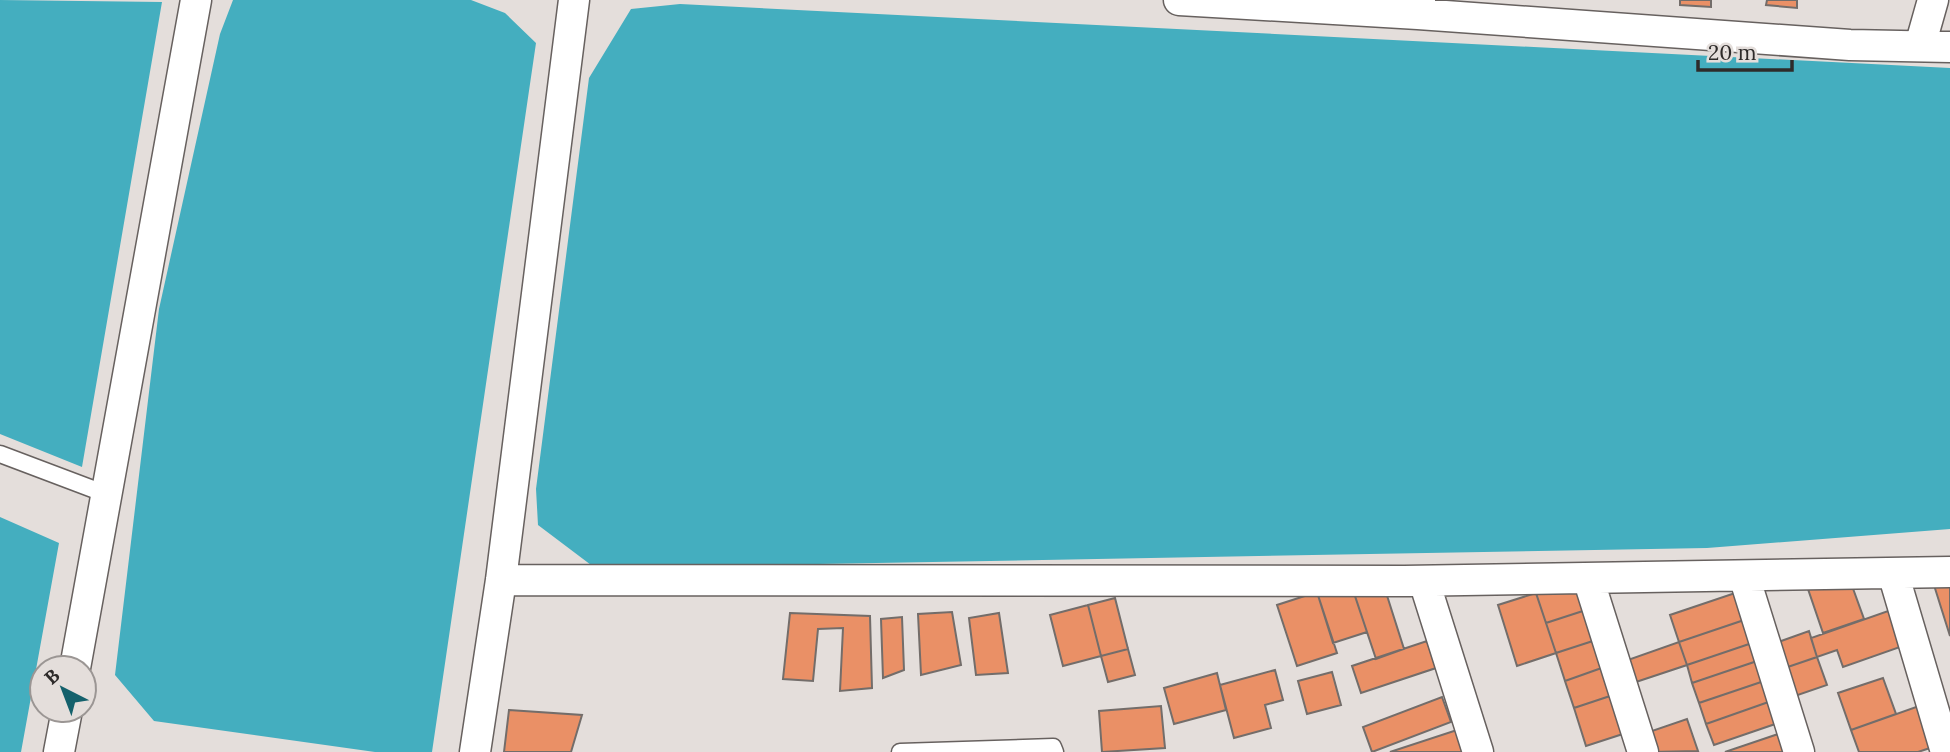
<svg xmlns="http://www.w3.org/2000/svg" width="1950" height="752" font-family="Lora,serif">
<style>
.water{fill:#44aebf}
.building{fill:#ea9066;stroke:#736d6a;stroke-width:2}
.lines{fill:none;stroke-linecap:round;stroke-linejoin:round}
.service-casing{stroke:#67615f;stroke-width:19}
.minor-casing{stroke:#67615f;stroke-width:33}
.service{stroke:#fff;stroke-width:16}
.minor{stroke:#fff;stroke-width:30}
</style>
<rect width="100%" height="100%" fill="#e4dedb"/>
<path class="water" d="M0,0L162,2L82,467L0,434Z
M233,0H471L505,13L536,43L432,752H375L154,721L115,675L159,309L220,34Z
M680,4L1950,68V529L1707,548L595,568L538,525L536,489L589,78L631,9Z
M0,517L59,543L21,752H0Z"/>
<path class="building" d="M1680,0H1711V7L1680,5Z
M1767,0H1797V8L1766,5Z
M1950,577V636L1933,582Z
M1383,583L1404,649L1376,659L1354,593Z
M1851,583L1864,619L1823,633L1808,589Z
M1585,588L1592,608L1546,623L1536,593Z
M1741,591L1750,618L1679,642L1670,615Z
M1317,592L1354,593L1367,632L1333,643Z
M1317,592L1337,653L1297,666L1277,605Z
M1536,593L1556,653L1517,666L1498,605Z
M1115,598L1128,649L1101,656L1088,605Z
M1088,605L1101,656L1063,666L1050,615Z
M1592,608L1602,638L1556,653L1546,623Z
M1891,610L1903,646L1843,667L1837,650L1817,657L1811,638Z
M952,612L961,665L921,675L918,614Z
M790,613L870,616L872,688L840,691L843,628L818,629L813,681L783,679Z
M999,613L1008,673L976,675L969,618Z
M902,617L904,670L883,678L881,619Z
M1750,618L1758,641L1687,665L1679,642Z
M1809,631L1817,657L1779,670L1770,645Z
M1602,638L1610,665L1565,681L1556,653Z
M1427,641L1436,668L1361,693L1352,666Z
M1758,641L1763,659L1692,683L1687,665Z
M1679,642L1687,665L1630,684L1622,662Z
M1128,649L1135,675L1108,682L1101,656Z
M1817,657L1827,685L1789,698L1779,670Z
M1763,659L1770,679L1699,703L1692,683Z
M1610,665L1619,693L1574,708L1565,681Z
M1275,670L1283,700L1265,705L1271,728L1234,738L1220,685Z
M1332,672L1341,705L1307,714L1298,681Z
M1217,673L1226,710L1174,724L1164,688Z
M1883,678L1896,714L1851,730L1838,693Z
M1770,679L1777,699L1706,724L1699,703Z
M1619,693L1632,731L1586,746L1574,708Z
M1442,697L1451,722L1372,752L1363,727Z
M1777,699L1784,721L1714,745L1706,724Z
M1161,706L1165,748L1102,752L1099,711Z
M1919,706L1933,747L1918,752H1859L1851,730Z
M509,710L582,715L571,752H504Z
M1687,719L1698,751L1650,752L1643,734Z
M1460,729L1468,752H1390Z
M1787,731L1795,752H1725Z"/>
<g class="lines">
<defs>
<path id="service" d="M0,454L106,494
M900,752L1053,747L1055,752"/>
<path id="minor" d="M1179,0L1418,14L1420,0
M1418,14L1850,45L1950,47
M1920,46L1933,0
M1893,573L1946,752
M1744,576L1799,752
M1588,578L1643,752
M501,580L1404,581L1950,572
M1424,581L1478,752
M75,668L196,0
M59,752L67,710
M475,752L501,580L574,0"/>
</defs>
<use href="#service" class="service-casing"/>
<use href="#minor" class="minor-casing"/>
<use href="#service" class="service"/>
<use href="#minor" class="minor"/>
</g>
<g transform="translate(63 689) rotate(318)"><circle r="33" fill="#e4dedb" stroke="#9b9694" stroke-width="2"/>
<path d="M0-5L12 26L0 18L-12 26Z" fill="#14616c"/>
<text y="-10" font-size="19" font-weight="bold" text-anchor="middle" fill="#2e2b2a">B</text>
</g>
<path d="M1698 60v10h94v-10" fill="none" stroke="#2e2b2a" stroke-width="3.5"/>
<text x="1708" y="60" font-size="21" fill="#2e2b2a" stroke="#e4dedb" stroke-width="5" paint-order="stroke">20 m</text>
</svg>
